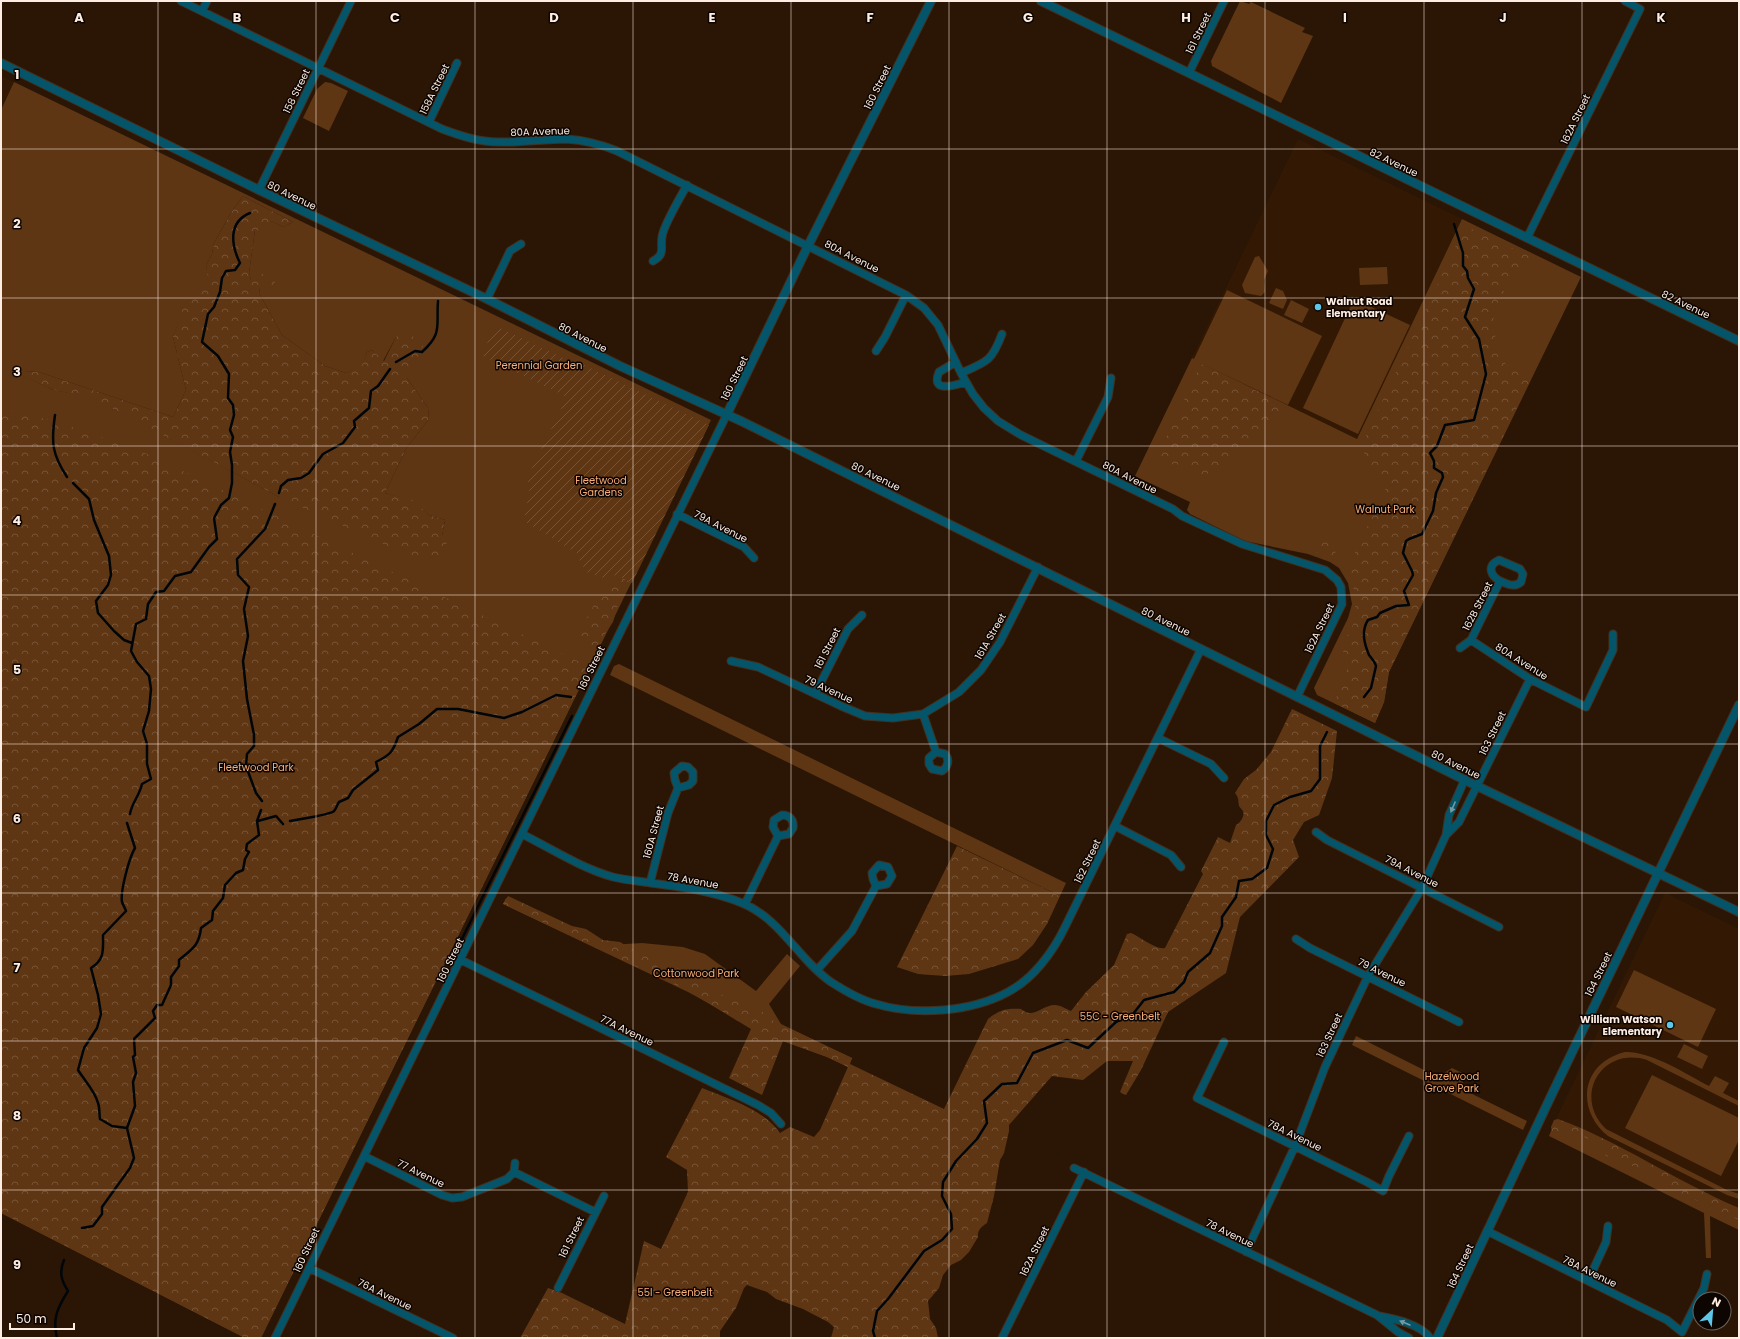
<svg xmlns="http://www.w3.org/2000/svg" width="1740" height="1339" font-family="Poppins,sans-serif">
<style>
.built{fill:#331903}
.green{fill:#5f3614;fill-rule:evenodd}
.forest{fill:url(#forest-crowns)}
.garden{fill:url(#garden-furrows)}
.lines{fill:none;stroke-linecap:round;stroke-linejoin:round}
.stream{stroke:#000609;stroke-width:2.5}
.minor-casing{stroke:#443020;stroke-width:9}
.tertiary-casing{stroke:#443020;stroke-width:10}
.minor{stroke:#045569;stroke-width:7}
.tertiary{stroke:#045569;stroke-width:8}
.oneway{fill:#7499a0}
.grid{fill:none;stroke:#fdede3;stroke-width:1;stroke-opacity:0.55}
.poi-dot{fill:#5cc7e8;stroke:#0d0501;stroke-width:1.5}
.labels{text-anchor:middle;stroke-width:3;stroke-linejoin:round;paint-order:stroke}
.street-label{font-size:10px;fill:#fdede3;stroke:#0d0501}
.poi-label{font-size:10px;font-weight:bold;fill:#fdede3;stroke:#0d0501;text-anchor:start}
.park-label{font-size:10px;fill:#f7ae79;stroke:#0d0501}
.grid-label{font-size:13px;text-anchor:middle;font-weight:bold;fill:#fdede3;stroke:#0d0501;stroke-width:3;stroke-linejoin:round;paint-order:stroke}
</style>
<defs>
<pattern id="forest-crowns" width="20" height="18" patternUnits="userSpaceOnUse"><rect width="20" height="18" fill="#5f3614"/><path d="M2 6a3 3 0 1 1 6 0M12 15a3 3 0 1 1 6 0" fill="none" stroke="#775336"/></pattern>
<pattern id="garden-furrows" width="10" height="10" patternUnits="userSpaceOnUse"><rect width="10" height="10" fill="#5f3614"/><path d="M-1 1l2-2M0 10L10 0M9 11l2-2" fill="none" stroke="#775336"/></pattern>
</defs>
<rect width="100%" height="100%" fill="#2b1605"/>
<path class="built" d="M1,76L14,82L1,110Z
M1298,139L1462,219L1357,439L1201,364L1192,358Z
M1665,893L1739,929V1209L1555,1121Z"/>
<path class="green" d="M1240,1L1249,4L1251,2L1305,28L1302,32L1313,36L1281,103L1212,66L1211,61Z
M14,82L711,420L261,1338H245L1,1213V110ZM243,196L293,222L283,227L271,221L255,230L249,273L251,280L260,288L259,293L282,335L325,366L346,373L362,366L367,352L372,350L383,361L396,337L407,378L428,408L429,419L407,447L385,493L413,501L429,515L445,520L442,536L279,497L95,398L54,390L10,370L39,372L173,417L186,390L173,337L185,305L210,286L206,265L212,254L214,243L232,211Z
M325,82L331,83L348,91L329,131L303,118L317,89Z
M1462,219L1581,277L1389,672L1384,702L1375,723L1317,695L1314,688L1348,618L1352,604L1348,583L1339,568L1330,562L1308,554L1245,541L1190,514L1187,510L1190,502L1135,476L1192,358L1194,359L1227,290L1322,336L1288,405L1196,361L1357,439Z
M1259,256L1268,271L1264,280L1265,292L1261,296L1245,293L1242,285L1255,257Z
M1387,267L1388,284L1360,285L1359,268Z
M1276,288L1283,291L1287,300L1283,309L1269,303Z
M1354,299L1410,325L1358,434L1303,408Z
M1291,300L1309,309L1302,323L1284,315Z
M619,664L1066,883L1060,896L610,675L614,666Z
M506,898L608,945L642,943L683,947L705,954L756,991L787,954L800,966L769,1004L781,1024L852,1058L848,1067L827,1057L777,1039L760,1031L688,992L503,904Z
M1634,970L1716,1009L1698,1047L1616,1007Z
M1356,1036L1438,1077L1452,1068L1462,1073L1464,1090L1527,1121L1523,1130L1352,1045Z
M1684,1044L1708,1056L1702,1069L1677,1057Z
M1625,1052C1651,1051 1686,1074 1709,1086L1715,1076L1729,1083L1723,1093L1739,1101V1106L1647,1060C1602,1046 1572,1096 1606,1129L1727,1190L1739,1194V1199L1727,1195L1608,1136C1575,1109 1581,1063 1625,1052Z
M1652,1075L1739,1118V1140L1721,1176L1625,1128Z
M1555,1121L1739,1209V1230L1710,1216L1711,1258H1706L1704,1213L1549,1136Z"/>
<path class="forest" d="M243,196L293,222L283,227L271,221L266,231L255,230L249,273L251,280L263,274L275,281L274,292L260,288L259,293L282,335L325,366L346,373L362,365L367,352L372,350L384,361L396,337L406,330L423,346L407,378L428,408L429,419L407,447L385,493L413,500L429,515L445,520L442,536L447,542L442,555L412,557L279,497L95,399L54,390L9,370L39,372L173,417L186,390L173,337L184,305L209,286L206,265L212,254L214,243L232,211Z
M1465,226L1537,260L1515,271L1498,302L1493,321L1498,356L1511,369L1531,379L1389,672L1384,702L1375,723L1334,703L1347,670L1342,645L1354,623L1356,596L1347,569L1389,482L1367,464L1362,444Z
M1201,364L1288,406L1225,468L1197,477L1192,475L1187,465L1168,464L1158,455Z
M1,408L58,422L141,451L590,667L261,1338H245L1,1213Z
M650,514H663L619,601L613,622L594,650L573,628L582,627L596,601L607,595Z
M1323,541L1333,544L1338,562L1316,552Z
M1292,709L1337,731L1332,778L1319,815L1304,822L1293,840L1299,857L1240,917L1226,973L1168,1012L1141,1070L1126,1095L1123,1094L1120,1092L1133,1061H1107L1083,1080L1052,1076L1009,1125V1131L1004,1153L1000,1160L994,1196L987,1223C981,1227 977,1231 978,1237L969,1252L961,1260L951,1265L943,1275L939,1288L928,1301L930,1319L936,1328L938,1338H831L834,1327L828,1322L803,1309L776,1299L767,1292L747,1285L744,1288L736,1308L720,1331V1338H520L548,1288L562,1293L625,1324L644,1241L661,1249L688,1192L687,1170L666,1157L702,1088C728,1099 762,1108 780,1133L790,1127L814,1137L820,1130L848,1067L827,1057L783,1041L762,1095L729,1078L751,1029L688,991L503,904L508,896L572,926L586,929L603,940L620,942L635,951L659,959L662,964C677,969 683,966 692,981C702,984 709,989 718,993C738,1002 758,1005 775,1022L852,1058L850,1064L944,1109L988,1019C999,1010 1007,1008 1021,1009C1033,1020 1042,1005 1055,1005C1060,1005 1066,1009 1071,1011L1086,992L1114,965L1127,934L1131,933C1141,937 1155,950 1165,948L1203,874L1201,871L1218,837L1230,843L1236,825C1240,823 1245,817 1243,811C1242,809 1240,808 1239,806C1238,800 1239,798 1235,793L1244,779L1256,770L1271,752Z
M957,846L1060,896L1047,924L1033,945L1018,959L969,974L945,976L918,974L897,967Z
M1558,1119C1621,1142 1677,1182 1739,1208V1220L1670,1188L1662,1183L1655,1171L1637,1169L1635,1166H1625L1605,1155L1604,1146L1584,1137L1552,1131L1551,1127L1554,1120Z"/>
<path class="garden" d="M496,326L580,366L582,364L709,425L632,583L616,575L604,578L588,573L580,562L578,554L524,521L530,486L527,478L567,397L481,355Z"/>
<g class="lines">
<path class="stream" d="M396,362L415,351L422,352C443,333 436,326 438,301
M55,415C51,443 52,454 67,477
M73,483L89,499L94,520L109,556L111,575L108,585L96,601L98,613L114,631L124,640L132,643
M279,493L281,486L288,480L301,478L309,473L323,454L343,443L355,427L354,421L369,408L371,391L378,386L390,369
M1364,697L1371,688L1376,666C1375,662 1372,659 1369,655C1364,643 1361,631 1368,620L1377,617L1380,613L1396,606L1409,605L1404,591L1413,575L1412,571L1403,553L1406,541L1409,539L1422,534L1433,511L1436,493L1443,477L1442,473L1434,468V461L1430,453L1437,446L1445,425L1474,420L1486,374L1479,339L1465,317L1474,289L1468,278L1467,271L1463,266V253L1454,224
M262,801L256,793L246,766L247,754L254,746V735L247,699L243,661L248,636L244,609L249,587L238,575L237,559L265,529L275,504
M130,814C132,802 139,797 142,784L151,779L147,764V744L143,731L149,711L151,689L149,676L137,662L131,651L136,624L146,619L148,604L156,592L164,591L175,576L191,572L209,547L217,539L214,518L221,505L229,498L232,483V465L230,452L233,437L230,430L234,415L233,405L228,398L229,374L218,356L202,342L208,314L214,307L220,292L222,278L226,271L235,270L240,263C231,245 228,222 250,213
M258,821L276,816L283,824
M290,821C296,820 332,814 334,811C336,809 337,805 339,802L348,798L353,790L378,770L376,762C390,755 393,752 398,737L419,724L437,709H458L504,718L522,712L556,695L571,697
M455,953L572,716
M127,1128L135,1106L133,1082L136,1073L133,1057L135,1055L134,1039L155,1018L153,1011L157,1005H162L171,985V977L179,966V960C192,949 199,946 201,928L212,920L213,911L223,898L225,885L236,873L243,870L245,859L249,852L246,850L247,844L259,835L257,821L261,810
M82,1228L93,1226L102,1214V1207L130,1168L134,1158L127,1128L112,1126L100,1119C99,1113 100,1108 98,1103C95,1091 85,1081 78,1070L84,1048L97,1028L101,1014L98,995L91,968C105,959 103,950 103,935L126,911C125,908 123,905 122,902C120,892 129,858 135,848L127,823
M57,1338C52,1318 58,1307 68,1291C61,1280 59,1272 64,1260
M875,1338L873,1331L877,1311L888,1299L924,1251L942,1240L952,1229L951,1214L942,1196L943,1182L956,1161L977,1139L987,1123L984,1101L1002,1084L1017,1083L1033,1053L1067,1040L1088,1048L1116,1022L1133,1014L1144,1000L1174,992L1184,982L1188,972L1210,953L1222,926V917L1236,897L1239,881L1252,879L1267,868L1273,849L1266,835V821L1274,805L1290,797L1311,791L1320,779V746L1327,732"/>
<defs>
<path id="minor" d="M181,1L442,129C461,136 479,142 499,142C521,143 544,139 566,139C584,140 600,144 617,151L906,295L924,308L938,325L961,373L973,394L984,408L998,421L1021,435L1173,509L1182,516L1242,544L1325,570L1337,580L1341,587L1342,604L1297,697
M202,11L207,1
M1189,73L1224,1
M429,122L457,63
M259,190L351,1
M1527,238L1640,9L1625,1
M653,261C666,254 660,248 662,237C663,226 681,196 687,185
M487,299L510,251L521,244
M876,351L885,337L906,295
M956,362L939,372C930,394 956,385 966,382
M961,373C987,362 992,361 1002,334
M1076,461L1108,397L1111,378
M677,514L744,547L754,558
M1471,640L1530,679L1586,707L1613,650V634
M1460,648L1471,640L1500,581C1508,584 1514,588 1521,582L1523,574L1520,569L1499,560C1486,566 1491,576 1500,581
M731,661L758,667L841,706L865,716L893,718L923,714L959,692L981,670L1000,642L1038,567
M815,694L848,629L862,615
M923,714L936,752L929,758V764L932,769L942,771C948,767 950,760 945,754L936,752
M1158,738L1211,764L1224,778
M1115,826L1171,855L1181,867
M1316,832L1327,840L1499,927
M522,834C552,849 581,868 613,877C625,880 638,881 651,883C682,887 713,891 742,903C781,919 798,959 831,982C845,991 860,1000 876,1004C916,1016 971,1012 1008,992C1033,979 1053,952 1065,927L1201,649
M1446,835L1449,815L1465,779
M879,865L888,867L892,876L887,884L876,886L873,879L872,873Z
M650,883L668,813L678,788L675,780L674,773L682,766L688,767L693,772V781L689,785L678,788
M745,904L778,836L789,834L793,828C794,820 790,815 782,815L774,820L773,827L778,836
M1296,939L1310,948L1459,1022
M461,960L758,1105L771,1113L781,1124
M817,970L852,931L876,886
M1224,1042L1197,1098L1367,1182L1383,1191L1389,1176L1409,1136
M364,1156L442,1195L452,1198L462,1197L507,1179L514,1172L515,1163
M1074,1168L1377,1315L1398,1332L1409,1338
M514,1172L595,1212
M1487,1231L1667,1320L1682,1332L1704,1288L1707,1274
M1246,1252L1295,1146L1325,1067L1368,976L1422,888L1446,835L1459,822L1530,679
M309,1268L453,1338
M1588,1281L1606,1242L1608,1226
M558,1288L604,1196
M1379,1316C1394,1319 1421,1324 1430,1338
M275,1338L727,414
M1002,1338L1084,1172"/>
<path id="tertiary" d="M1041,1L1739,341
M1,63L259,190L487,299L620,366L741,421L1477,786L1739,912
M727,414L804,254L931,1
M1437,1338L1552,1094L1739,705"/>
</defs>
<use href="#minor" class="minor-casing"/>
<use href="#tertiary" class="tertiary-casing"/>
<use href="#minor" class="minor"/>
<use href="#tertiary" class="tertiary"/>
</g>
<defs><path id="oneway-solid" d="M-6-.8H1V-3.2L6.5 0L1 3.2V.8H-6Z"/></defs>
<g class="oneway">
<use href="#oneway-solid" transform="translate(1453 807) rotate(113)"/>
<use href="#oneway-solid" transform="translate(1405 1323) rotate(-157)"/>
</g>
<path class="grid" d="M158,1V1338M316,1V1338M475,1V1338M633,1V1338M791,1V1338M949,1V1338M1107,1V1338M1265,1V1338M1424,1V1338M1582,1V1338M1,149H1739M1,298H1739M1,446H1739M1,595H1739M1,744H1739M1,893H1739M1,1041H1739M1,1190H1739"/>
<g class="poi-dot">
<circle cx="1318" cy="307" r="4"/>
<circle cx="1670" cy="1025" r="4"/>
</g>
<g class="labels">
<g class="street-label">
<text transform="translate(1198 33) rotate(-64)" y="4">161 Street</text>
<text transform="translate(877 87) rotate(-64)" y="4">160 Street</text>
<text transform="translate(434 89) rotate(-64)" y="4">158A Street</text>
<text transform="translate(296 91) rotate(-64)" y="4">158 Street</text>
<text transform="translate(1575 119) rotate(-64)" y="4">162A Street</text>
<text transform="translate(540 131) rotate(-2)" y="4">80A Avenue</text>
<text transform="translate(1394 162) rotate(26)" y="4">82 Avenue</text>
<text transform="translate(292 195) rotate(26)" y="4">80 Avenue</text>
<text transform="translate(852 256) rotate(27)" y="4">80A Avenue</text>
<text transform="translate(1686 304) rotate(26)" y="4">82 Avenue</text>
<text transform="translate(583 337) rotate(27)" y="4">80 Avenue</text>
<text transform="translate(734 378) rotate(-64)" y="4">160 Street</text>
<text transform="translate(876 476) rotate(26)" y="4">80 Avenue</text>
<text transform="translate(1130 477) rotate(27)" y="4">80A Avenue</text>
<text transform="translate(721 526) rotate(27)" y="4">79A Avenue</text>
<text transform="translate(1477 606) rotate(-63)" y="4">162B Street</text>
<text transform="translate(1166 621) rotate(26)" y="4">80 Avenue</text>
<text transform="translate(1319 628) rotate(-64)" y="4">162A Street</text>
<text transform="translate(990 636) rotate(-60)" y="4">161A Street</text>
<text transform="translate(827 648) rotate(-63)" y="4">161 Street</text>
<text transform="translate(1522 661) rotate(32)" y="4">80A Avenue</text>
<text transform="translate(591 668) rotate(-64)" y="4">160 Street</text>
<text transform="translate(829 689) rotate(25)" y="4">79 Avenue</text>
<text transform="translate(1492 733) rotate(-64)" y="4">163 Street</text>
<text transform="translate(1456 764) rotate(26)" y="4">80 Avenue</text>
<text transform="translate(653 832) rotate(-75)" y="4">160A Street</text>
<text transform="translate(1087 861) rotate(-64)" y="4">162 Street</text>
<text transform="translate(1412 871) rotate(27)" y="4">79A Avenue</text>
<text transform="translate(693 880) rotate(10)" y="4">78 Avenue</text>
<text transform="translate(450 960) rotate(-64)" y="4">160 Street</text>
<text transform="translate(1382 972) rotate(26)" y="4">79 Avenue</text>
<text transform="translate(1598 974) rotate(-64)" y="4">164 Street</text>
<text transform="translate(627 1030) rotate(26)" y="4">77A Avenue</text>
<text transform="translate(1329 1035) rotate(-65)" y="4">163 Street</text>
<text transform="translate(1295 1135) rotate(26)" y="4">78A Avenue</text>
<text transform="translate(421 1173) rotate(26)" y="4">77 Avenue</text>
<text transform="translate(1230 1233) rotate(26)" y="4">78 Avenue</text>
<text transform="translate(571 1237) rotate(-64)" y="4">161 Street</text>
<text transform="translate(306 1250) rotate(-65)" y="4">160 Street</text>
<text transform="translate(1034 1251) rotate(-64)" y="4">162A Street</text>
<text transform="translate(1460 1266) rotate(-65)" y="4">164 Street</text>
<text transform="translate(1590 1271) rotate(26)" y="4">78A Avenue</text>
<text transform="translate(385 1294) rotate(26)" y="4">76A Avenue</text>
</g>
<g class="poi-label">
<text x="1326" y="305">Walnut Road<tspan x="1326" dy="12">Elementary</tspan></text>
<text x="1662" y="1023" text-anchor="end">William Watson<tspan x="1662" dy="12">Elementary</tspan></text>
</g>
<g class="park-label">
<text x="539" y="369">Perennial Garden</text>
<text x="601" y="484">Fleetwood<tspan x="601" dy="12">Gardens</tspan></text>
<text x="1385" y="513">Walnut Park</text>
<text x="256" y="771">Fleetwood Park</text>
<text x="696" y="977">Cottonwood Park</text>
<text x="1120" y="1020">55C - Greenbelt</text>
<text x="1452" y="1080">Hazelwood<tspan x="1452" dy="12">Grove Park</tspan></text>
<text x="675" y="1296">55I - Greenbelt</text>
</g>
</g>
<g class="grid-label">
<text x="79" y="22">A</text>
<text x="237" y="22">B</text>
<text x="395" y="22">C</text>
<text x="554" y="22">D</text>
<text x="712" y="22">E</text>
<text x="870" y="22">F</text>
<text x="1028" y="22">G</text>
<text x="1186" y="22">H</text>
<text x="1345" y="22">I</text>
<text x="1503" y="22">J</text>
<text x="1661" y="22">K</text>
<text x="17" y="79">1</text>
<text x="17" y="228">2</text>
<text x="17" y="376">3</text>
<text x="17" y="525">4</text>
<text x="17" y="674">5</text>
<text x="17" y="823">6</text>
<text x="17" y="972">7</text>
<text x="17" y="1120">8</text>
<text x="17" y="1269">9</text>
</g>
<rect width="1740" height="1339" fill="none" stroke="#fdede3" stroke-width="4"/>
<g transform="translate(1712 1311) rotate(26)"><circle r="19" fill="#0d0501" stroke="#6d625b"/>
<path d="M0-3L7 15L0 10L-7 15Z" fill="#5cc7e8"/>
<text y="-6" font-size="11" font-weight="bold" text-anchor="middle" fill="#fdede3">N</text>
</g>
<path d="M10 1323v6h64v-6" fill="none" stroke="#fdede3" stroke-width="2"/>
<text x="16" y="1323" font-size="12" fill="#fdede3" stroke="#0d0501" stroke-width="3" paint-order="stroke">50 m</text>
</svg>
